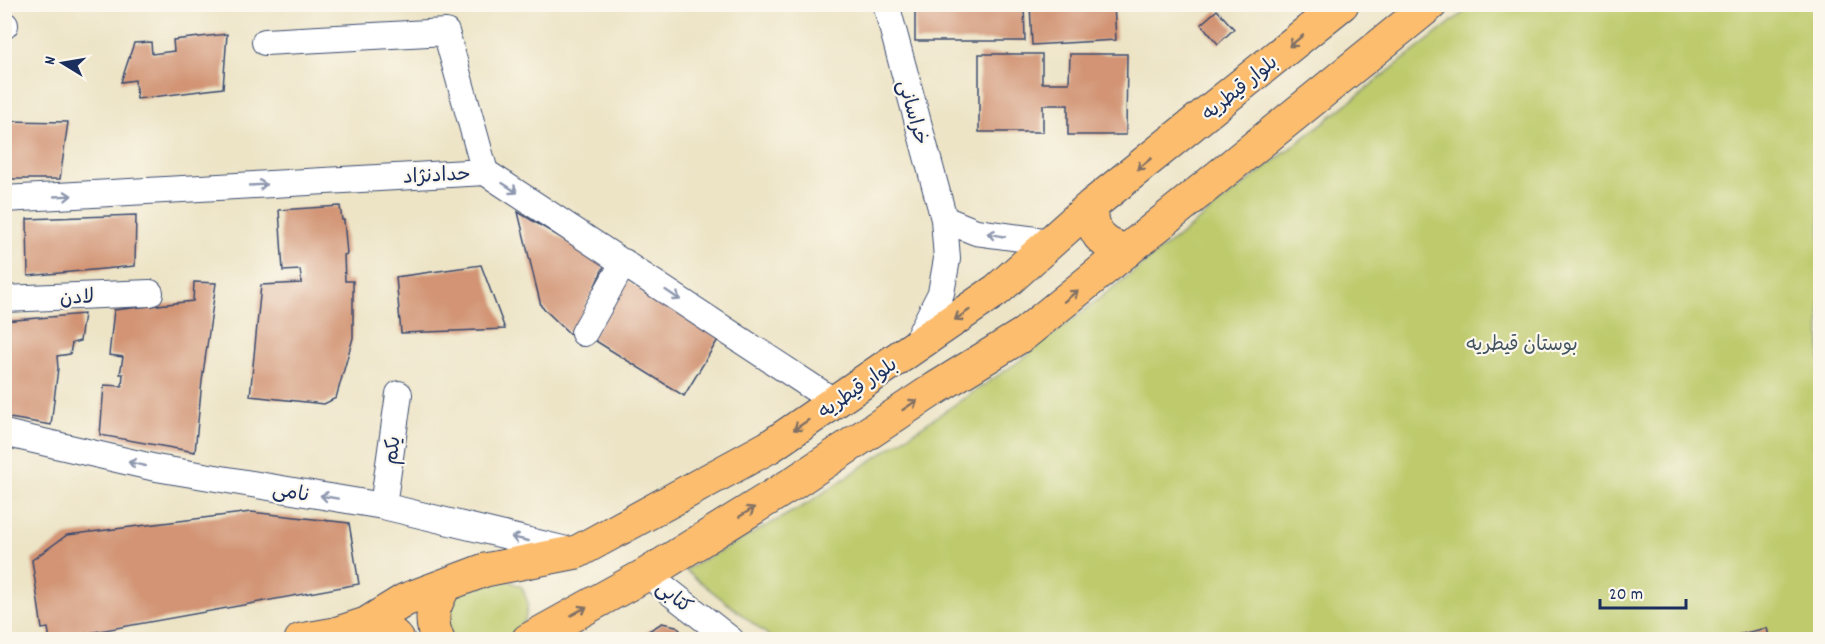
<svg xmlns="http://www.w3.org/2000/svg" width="1825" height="644" font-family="Dekko,'Playpen Sans Arabic',sans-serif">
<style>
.green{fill:#beca6c;stroke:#6c7c65;stroke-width:1.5}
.building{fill:#d29474}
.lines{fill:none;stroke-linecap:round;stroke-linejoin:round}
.minor-casing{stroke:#3a4a6e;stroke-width:28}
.primary-casing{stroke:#3a4a6e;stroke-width:35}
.minor{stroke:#fff;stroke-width:26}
.primary{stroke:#fcbd6e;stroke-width:33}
.oneway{stroke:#806f65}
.oneway2{stroke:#8d97ae}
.labels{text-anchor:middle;stroke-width:4.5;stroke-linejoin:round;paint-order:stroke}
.street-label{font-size:20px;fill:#1b2f5e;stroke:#fbf7ec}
.park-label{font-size:20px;fill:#445662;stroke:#fbf7ec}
</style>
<rect width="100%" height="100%" fill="#fbf7ec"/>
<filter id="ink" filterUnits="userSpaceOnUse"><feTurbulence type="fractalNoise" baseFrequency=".0167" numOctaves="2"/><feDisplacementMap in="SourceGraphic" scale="12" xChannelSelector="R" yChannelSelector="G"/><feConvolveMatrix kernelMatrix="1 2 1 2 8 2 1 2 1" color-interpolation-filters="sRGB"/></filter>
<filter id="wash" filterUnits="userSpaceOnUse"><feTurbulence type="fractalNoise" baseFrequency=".008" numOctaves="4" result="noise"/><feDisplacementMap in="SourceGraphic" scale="24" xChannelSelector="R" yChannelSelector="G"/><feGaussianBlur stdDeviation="1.35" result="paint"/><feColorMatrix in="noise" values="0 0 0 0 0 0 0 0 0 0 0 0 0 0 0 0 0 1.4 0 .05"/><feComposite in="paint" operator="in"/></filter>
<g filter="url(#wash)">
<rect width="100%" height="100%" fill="#ede4c6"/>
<path class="green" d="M1473,5H1820V639H773L685,570L805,505L1021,360Z
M505,579L522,587L528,603L525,620L516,634L507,639H452L442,611L453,591Z"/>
<g id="blocks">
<path class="building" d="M915,4H1024L1025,41H915Z
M1030,4H1114L1116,40L1032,45Z
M1217,10L1234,29L1218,44L1201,24Z
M227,34L223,88L137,99L135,80L121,82L134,43L151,42L152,54L174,51L173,40Z
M979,54H1042V83H1069L1070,54H1127L1126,135H1068V105H1043V132H979Z
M4,121L68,122L60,179H4Z
M340,206L342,220H344L347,254L344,255L345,281H353V338L336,398L324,404L250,396L261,285L302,283L300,270L283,271L279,210Z
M518,212L605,264L572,336L541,306Z
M136,215L135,266L28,276L27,219Z
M481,265L505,329L401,333L396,277Z
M627,281L719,338L684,396L591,338Z
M194,282L216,283L202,381L195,452L100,435L104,385L122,386L123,374H120L123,357L109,355L114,310L193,301Z
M84,314L80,341L72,343L70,354L57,356L58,368L51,425L4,417V321Z
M251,512L349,523L359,584L50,640L48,628L42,629L32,560L67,535Z
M662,623L676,626L689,640H643L640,636Z
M1767,628L1770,640H1719V639Z"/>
</g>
</g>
<g filter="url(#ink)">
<use href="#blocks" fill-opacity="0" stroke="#3a4a6e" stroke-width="1.5"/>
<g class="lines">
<defs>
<path id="minor" d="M886,4L944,219L947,259L941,293L914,346
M4,26L5,25
M265,42L446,32L485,172
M4,199L485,172L835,402
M944,219L976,232L1051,242
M4,299L150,293
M584,333L624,262
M4,433L156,468L383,506L571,551
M383,506L399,394
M647,574L731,640"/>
<path id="primary" d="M1091,206C1092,234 1101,244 1127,251
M366,624C377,627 391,630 398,640
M301,640L335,634L366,624L405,600L485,570L577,552L769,447L997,290L1091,206L1342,4
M438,640C428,617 434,606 445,585
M528,640L647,574L792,484L933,390L1024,334L1431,4"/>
</defs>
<use href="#minor" class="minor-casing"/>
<use href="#primary" class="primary-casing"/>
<use href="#minor" class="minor"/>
<use href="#primary" class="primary"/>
</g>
<defs><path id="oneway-shaft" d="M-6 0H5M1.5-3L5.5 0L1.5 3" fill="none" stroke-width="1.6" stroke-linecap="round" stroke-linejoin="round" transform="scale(1.5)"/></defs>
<g class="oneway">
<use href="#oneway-shaft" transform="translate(1296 41) rotate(141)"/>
<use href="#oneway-shaft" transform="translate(1144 164) rotate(141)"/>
<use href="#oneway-shaft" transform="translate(1071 296) rotate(-39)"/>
<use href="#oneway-shaft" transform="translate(962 315) rotate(146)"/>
<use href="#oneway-shaft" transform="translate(910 405) rotate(-34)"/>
<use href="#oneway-shaft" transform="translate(801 425) rotate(146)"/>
<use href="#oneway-shaft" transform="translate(747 512) rotate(-32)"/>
<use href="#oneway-shaft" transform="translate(579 611) rotate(-29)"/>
</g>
<g class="oneway2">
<use href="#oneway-shaft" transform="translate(258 185) rotate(-3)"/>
<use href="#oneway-shaft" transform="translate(510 188) rotate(33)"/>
<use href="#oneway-shaft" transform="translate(63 196) rotate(-3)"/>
<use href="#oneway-shaft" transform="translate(996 235) rotate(-169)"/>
<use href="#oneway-shaft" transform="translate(673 295) rotate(34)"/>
<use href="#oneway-shaft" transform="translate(137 464) rotate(-167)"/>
<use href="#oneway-shaft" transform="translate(329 497) rotate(-170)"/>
<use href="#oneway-shaft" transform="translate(520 539) rotate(-167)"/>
</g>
</g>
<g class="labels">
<g class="street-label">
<text transform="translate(1239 87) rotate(-39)" y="7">بلوار قیطریه</text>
<text transform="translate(914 112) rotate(74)" y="7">خراسانی</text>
<text transform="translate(436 174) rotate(-3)" y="7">حدادنژاد</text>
<text transform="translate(77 296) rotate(-3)" y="7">لادن</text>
<text transform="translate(857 387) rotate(-35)" y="7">بلوار قیطریه</text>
<text transform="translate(391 450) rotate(-82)" y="7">یکم</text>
<text transform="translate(291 491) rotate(10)" y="7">نامی</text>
<text transform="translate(675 596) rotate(38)" y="7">کتابی</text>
</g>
<g class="park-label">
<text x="1522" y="350">بوستان قیطریه</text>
</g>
</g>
<rect width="1825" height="644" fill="none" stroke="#fbf7ec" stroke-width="24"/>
<g transform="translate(63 63) rotate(281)" stroke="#fbf7ec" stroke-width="4.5" paint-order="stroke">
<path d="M0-4.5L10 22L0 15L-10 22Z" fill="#1b2f5e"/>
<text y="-9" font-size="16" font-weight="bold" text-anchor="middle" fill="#1b2f5e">N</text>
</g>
<path d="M1600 599v9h86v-9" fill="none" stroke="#1b2f5e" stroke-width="3"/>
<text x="1609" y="599" font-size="18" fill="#1b2f5e" stroke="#fbf7ec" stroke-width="4.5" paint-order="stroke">20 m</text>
</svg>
